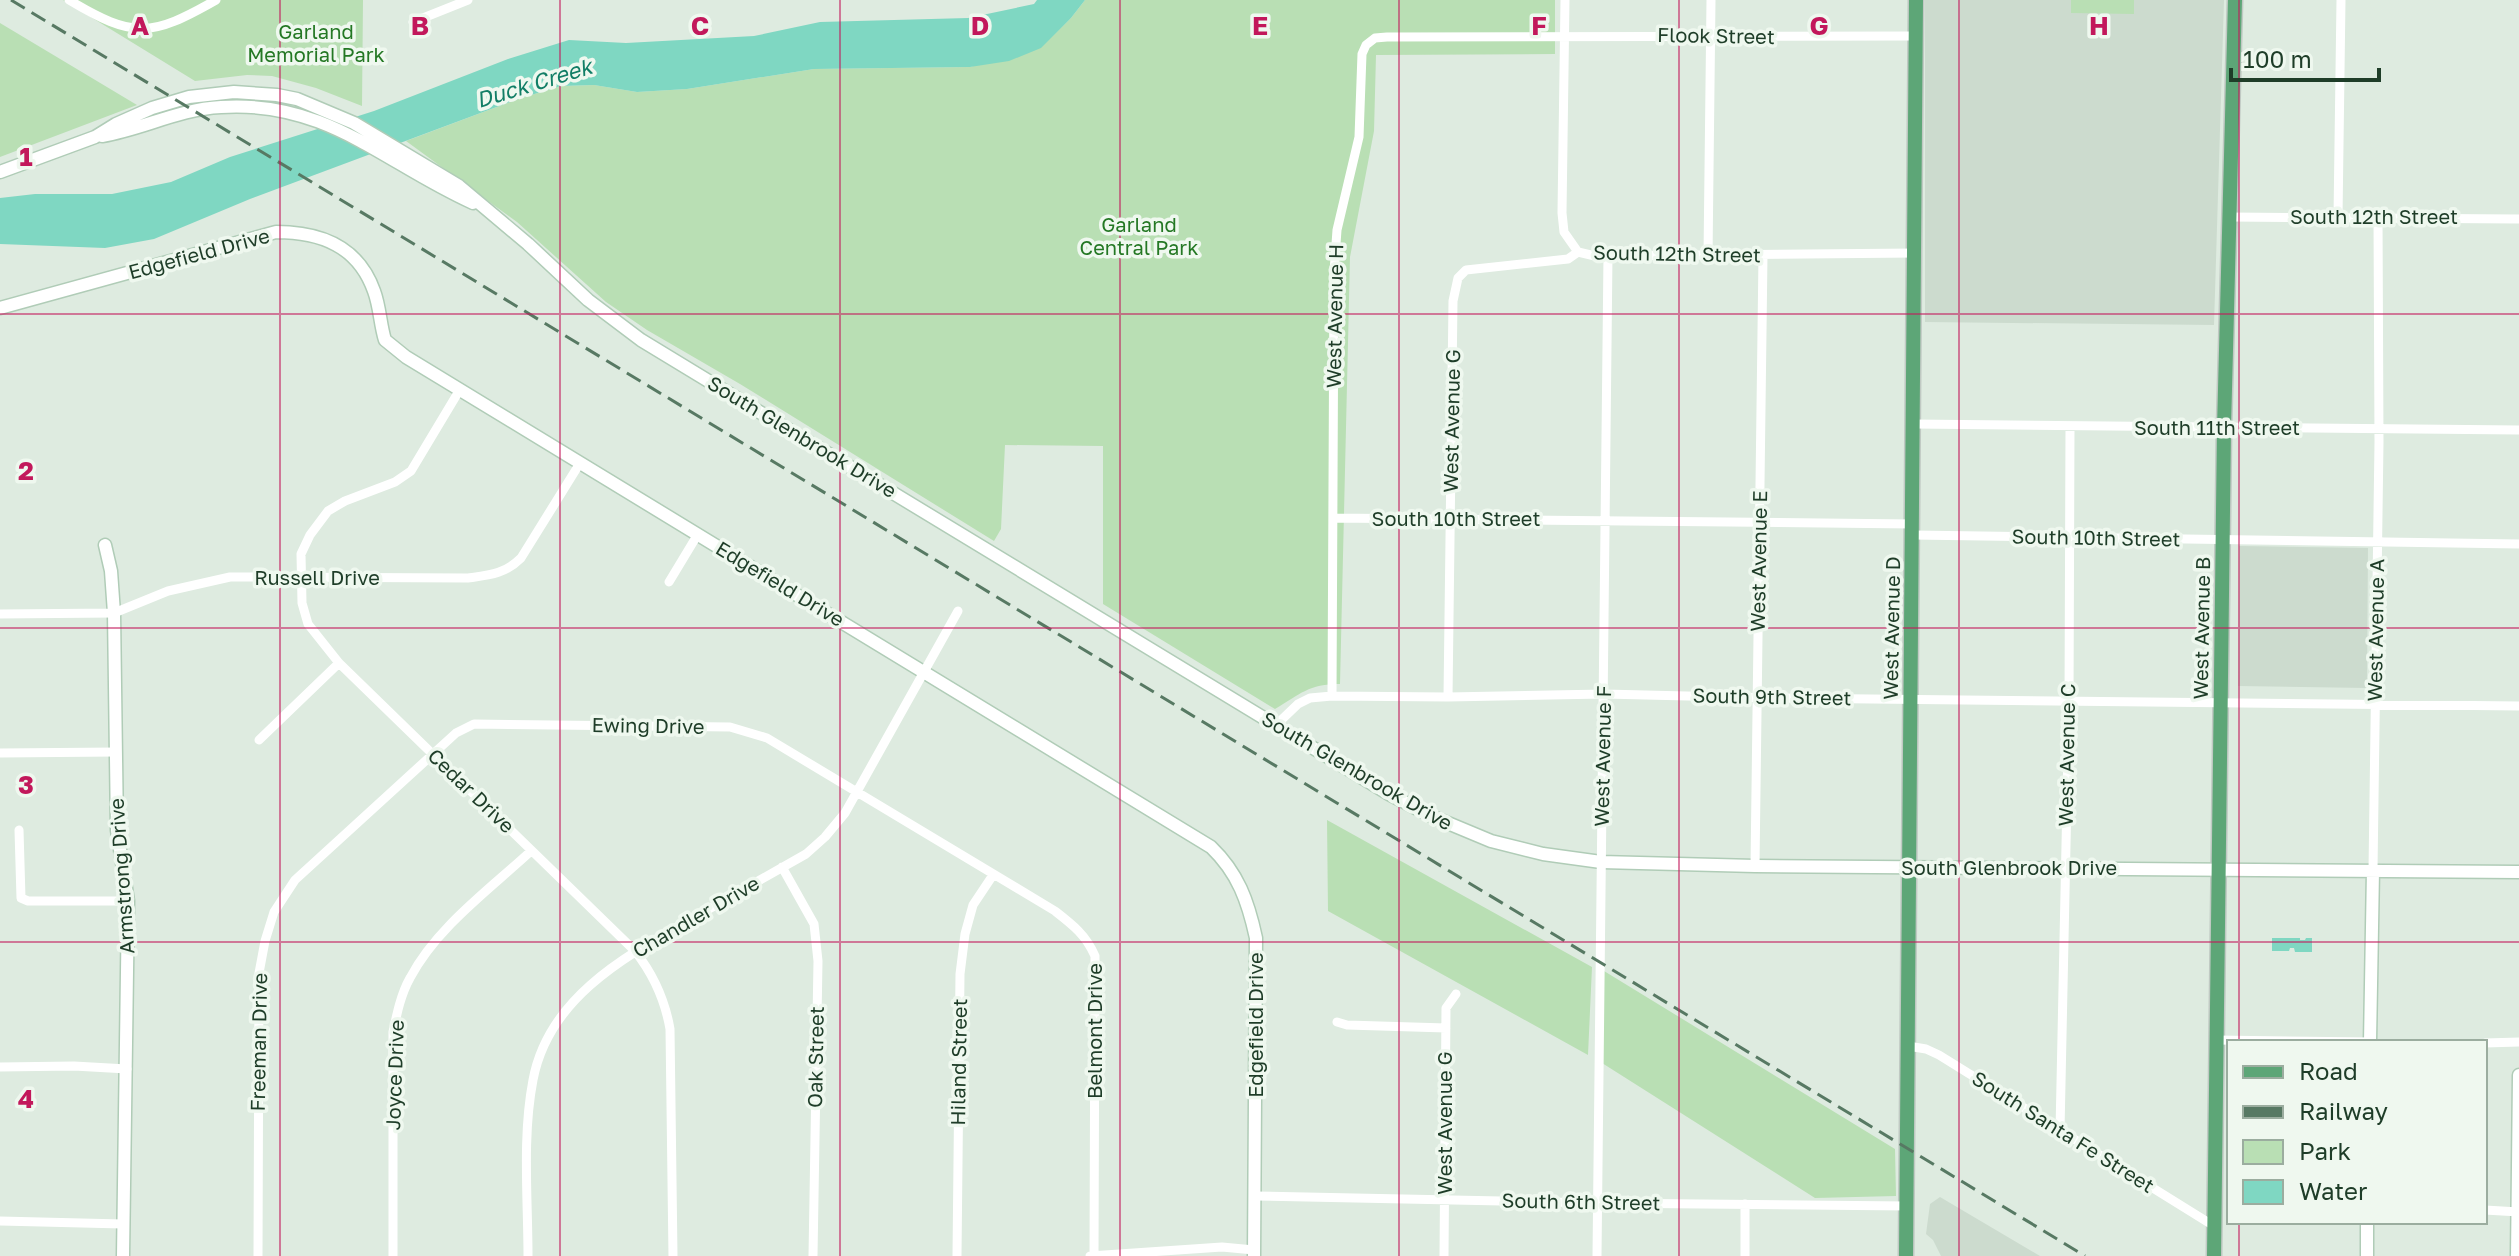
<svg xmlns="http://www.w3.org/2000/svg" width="2519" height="1256" font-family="'Golos Text',sans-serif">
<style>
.built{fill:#ccdbce}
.green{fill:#b9dfb4}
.water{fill:#7fd7c2}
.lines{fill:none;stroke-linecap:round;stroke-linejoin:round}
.secondary-casing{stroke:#b0ccb7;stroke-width:15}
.primary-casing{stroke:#c0c9c3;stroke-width:17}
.street{stroke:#fff;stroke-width:9}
.secondary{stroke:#fff;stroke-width:12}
.primary{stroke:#5da677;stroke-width:14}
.rail{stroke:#577963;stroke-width:3;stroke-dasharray:16 8;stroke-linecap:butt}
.grid{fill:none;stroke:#c2185b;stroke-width:2;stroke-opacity:0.55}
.labels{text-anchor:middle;stroke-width:7;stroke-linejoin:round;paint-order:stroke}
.park-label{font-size:20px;fill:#247824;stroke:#eff8ef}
.street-label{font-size:20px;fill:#1e3d28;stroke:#eff8ef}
.water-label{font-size:22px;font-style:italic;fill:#127e66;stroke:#eff8ef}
.grid-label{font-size:26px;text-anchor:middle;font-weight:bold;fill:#c2185b;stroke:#eff8ef;stroke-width:7;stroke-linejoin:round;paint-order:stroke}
</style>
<rect width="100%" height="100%" fill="#deebe0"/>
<path class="built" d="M1925,0H2224L2214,325L1925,322Z
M2239,546L2368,548L2367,688L2238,686Z
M1940,1197L2040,1256H1941L1933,1240L1926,1234L1930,1204Z"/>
<path class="green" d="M63,0H363L362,106L316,88L272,76L247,75L195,81Z
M1085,0H1555V54L1376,55L1374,131L1350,257L1340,684C1308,684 1301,694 1275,709L1103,604V446L1005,445L1001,529L994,541L740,384L647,330L606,302L517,222L406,141L521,98L561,86L594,85L637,92L687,89L814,69L970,67L1041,47L1071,18Z
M2071,0H2134V14L2071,13Z
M0,23L137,105L0,157Z
M1327,820L1592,967L1588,1055L1328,911Z
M1604,971L1895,1149L1896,1196L1815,1198L1602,1063Z"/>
<path class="water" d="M1037,0H1085L1071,18L1041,48L1009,61L970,67L814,69L687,89L637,92L594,85L561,86L521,98L250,199L154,239L105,248L0,244V198L35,194H112L171,182L230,157L374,111L508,59L569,40L626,43L754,36L820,22L968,18L1034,4Z
M2272,938H2300V940H2305L2306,938H2312V952H2295L2294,948H2290L2289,951H2272Z"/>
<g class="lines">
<defs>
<path id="secondary" d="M102,136C143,129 179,109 221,107C327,100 384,163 473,203
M0,172L95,137L116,124L152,108L189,97L234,92L277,95L297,99L354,123L459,186L528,244L588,300L641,340L1389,794L1431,816L1491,841L1543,854L1601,862L1755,866L2519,872
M0,308L276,232C321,232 358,246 374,291C380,307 380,324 385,340L406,357L1211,847C1238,873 1248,901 1256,938L1254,1256
M105,545L111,571L114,613L117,830L128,901L123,1256
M2370,1042L2373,870
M2367,1256V1222
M2517,1256L2519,1075"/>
<path id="primary" d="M1906,1256L1916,0
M2214,1256L2224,428L2235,0"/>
</defs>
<use href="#secondary" class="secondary-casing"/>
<use href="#primary" class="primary-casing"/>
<path class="street" d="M69,0C134,39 151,37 216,0
M1565,0L1562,213L1564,232L1578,252
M413,22L468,0
M2230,217L2519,219
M2338,217L2341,0
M1708,257L1711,0
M459,391L411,471L395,482L345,501L328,511L310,535L301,554L302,603L308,624L339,663L635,951C653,974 665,1000 670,1029L673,1256
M1914,424L2519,430
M1334,518L1913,524
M1913,535L2519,544
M669,582L698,534
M0,614L114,613L168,591L230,577L468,578C490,575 505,574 521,558L580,463
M1332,696L1334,272L1337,230L1359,137L1362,54L1366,45L1375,38L1387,37L1916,36
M1448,697L1453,301L1458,278L1466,270L1568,259L1578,252L1595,256L1915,253
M1275,726L1298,704L1310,698L1332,696L1448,697L1604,694L1770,698L2519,706
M259,740L339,663
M0,753L116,752
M19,830L21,898L28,901H128
M1755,866L1763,255
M782,867L814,924L818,961L813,1256
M2373,870L2379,442L2378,217
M1337,1022L1347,1025L1446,1028
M2216,1040L2372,1042
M2485,1043L2519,1042
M1908,1046L1926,1049L1939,1055L2214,1226
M0,1067L74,1066L127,1069
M2060,1131L2069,702L2070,428
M1255,1196L1597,1203L1907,1206
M1745,1204V1256
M2485,1210L2519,1212
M0,1221L123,1224
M258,1256L259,973L265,941L274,912L295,880L456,733L474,724L730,727L767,738L1055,911C1073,925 1086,935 1095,956L1094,1255
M393,1256V1032C397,1013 401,994 410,978C437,927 490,889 531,851
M528,1256C528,1198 522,1137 533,1080C549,994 632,953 700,914C735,894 771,874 806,854L825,837L845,813L958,611
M957,1256L960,974L965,934L973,905L993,875
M1090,1256L1222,1247L1254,1250
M1444,1256L1446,1008L1456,994
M1597,1256L1608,255"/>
<use href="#secondary" class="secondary"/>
<use href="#primary" class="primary"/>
<path class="rail" d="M11,0L2085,1256"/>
</g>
<path class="grid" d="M280,0V1256M560,0V1256M840,0V1256M1120,0V1256M1399,0V1256M1679,0V1256M1959,0V1256M2239,0V1042M0,314H2519M0,628H2519M0,942H2519M2239,1222V1256"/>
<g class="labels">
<g class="park-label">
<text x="316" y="39">Garland<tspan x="316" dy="23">Memorial Park</tspan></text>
<text x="1139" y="232">Garland<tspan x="1139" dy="23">Central Park</tspan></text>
</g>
<g class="street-label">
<text transform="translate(1716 36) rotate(1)" y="7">Flook Street</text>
<text x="2374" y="224">South 12th Street</text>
<text transform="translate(199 254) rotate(-15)" y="7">Edgefield Drive</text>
<text transform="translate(1677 254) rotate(1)" y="7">South 12th Street</text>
<text transform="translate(1335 316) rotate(-89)" y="7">West Avenue H</text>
<text transform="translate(1452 421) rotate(-89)" y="7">West Avenue G</text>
<text x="2217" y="435">South 11th Street</text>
<text transform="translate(802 437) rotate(31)" y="7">South Glenbrook Drive</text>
<text x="1456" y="526">South 10th Street</text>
<text transform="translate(2096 538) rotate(1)" y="7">South 10th Street</text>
<text transform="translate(1759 561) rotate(-89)" y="7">West Avenue E</text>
<text x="317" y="585">Russell Drive</text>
<text transform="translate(780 584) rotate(31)" y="7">Edgefield Drive</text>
<text transform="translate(1892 628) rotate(-89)" y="7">West Avenue D</text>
<text transform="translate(2202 628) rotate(-89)" y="7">West Avenue B</text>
<text transform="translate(2376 630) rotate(-89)" y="7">West Avenue A</text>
<text transform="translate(1772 697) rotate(1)" y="7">South 9th Street</text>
<text transform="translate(648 726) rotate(1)" y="7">Ewing Drive</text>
<text transform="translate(2067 755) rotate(-89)" y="7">West Avenue C</text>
<text transform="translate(1603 756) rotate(-89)" y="7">West Avenue F</text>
<text transform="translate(1357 771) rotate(30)" y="7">South Glenbrook Drive</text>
<text transform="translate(471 791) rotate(44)" y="7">Cedar Drive</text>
<text x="2009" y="875">South Glenbrook Drive</text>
<text transform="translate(122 876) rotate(-94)" y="7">Armstrong Drive</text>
<text transform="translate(696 917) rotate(-30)" y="7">Chandler Drive</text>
<text transform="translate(1256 1025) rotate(-90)" y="7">Edgefield Drive</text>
<text transform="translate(1095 1031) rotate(-90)" y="7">Belmont Drive</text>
<text transform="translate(259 1042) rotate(-89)" y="7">Freeman Drive</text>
<text transform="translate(816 1057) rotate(-89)" y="7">Oak Street</text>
<text transform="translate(959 1062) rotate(-89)" y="7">Hiland Street</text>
<text transform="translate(395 1075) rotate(-88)" y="7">Joyce Drive</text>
<text transform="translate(1445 1123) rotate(-90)" y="7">West Avenue G</text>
<text transform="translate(2063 1132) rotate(32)" y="7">South Santa Fe Street</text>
<text transform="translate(1581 1202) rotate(1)" y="7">South 6th Street</text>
</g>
<g class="water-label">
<text transform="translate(534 83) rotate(-17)" y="8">Duck Creek</text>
</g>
</g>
<g class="grid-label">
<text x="140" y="35">A</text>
<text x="420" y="35">B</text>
<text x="700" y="35">C</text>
<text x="980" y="35">D</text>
<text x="1260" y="35">E</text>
<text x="1539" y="35">F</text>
<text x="1819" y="35">G</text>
<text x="2099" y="35">H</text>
<text x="26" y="166">1</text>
<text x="26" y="480">2</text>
<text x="26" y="794">3</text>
<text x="26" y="1108">4</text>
</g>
<rect x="2227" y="1040" width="260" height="184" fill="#eff8ef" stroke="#9bad9f" stroke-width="2"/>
<rect x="2243" y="1066" width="40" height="12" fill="#5da677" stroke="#9bad9f" stroke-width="2"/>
<text x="2299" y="1080" font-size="24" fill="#1e3d28">Road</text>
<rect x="2243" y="1106" width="40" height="12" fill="#577963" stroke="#9bad9f" stroke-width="2"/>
<text x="2299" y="1120" font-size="24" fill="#1e3d28">Railway</text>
<rect x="2243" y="1140" width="40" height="24" fill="#b9dfb4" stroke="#9bad9f" stroke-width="2"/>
<text x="2299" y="1160" font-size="24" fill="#1e3d28">Park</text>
<rect x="2243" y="1180" width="40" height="24" fill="#7fd7c2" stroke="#9bad9f" stroke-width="2"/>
<text x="2299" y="1200" font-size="24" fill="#1e3d28">Water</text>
<path d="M2231 68v12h148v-12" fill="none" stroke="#1e3d28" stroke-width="4"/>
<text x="2243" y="68" font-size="24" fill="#1e3d28" stroke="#eff8ef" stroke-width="6" paint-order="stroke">100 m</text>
</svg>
